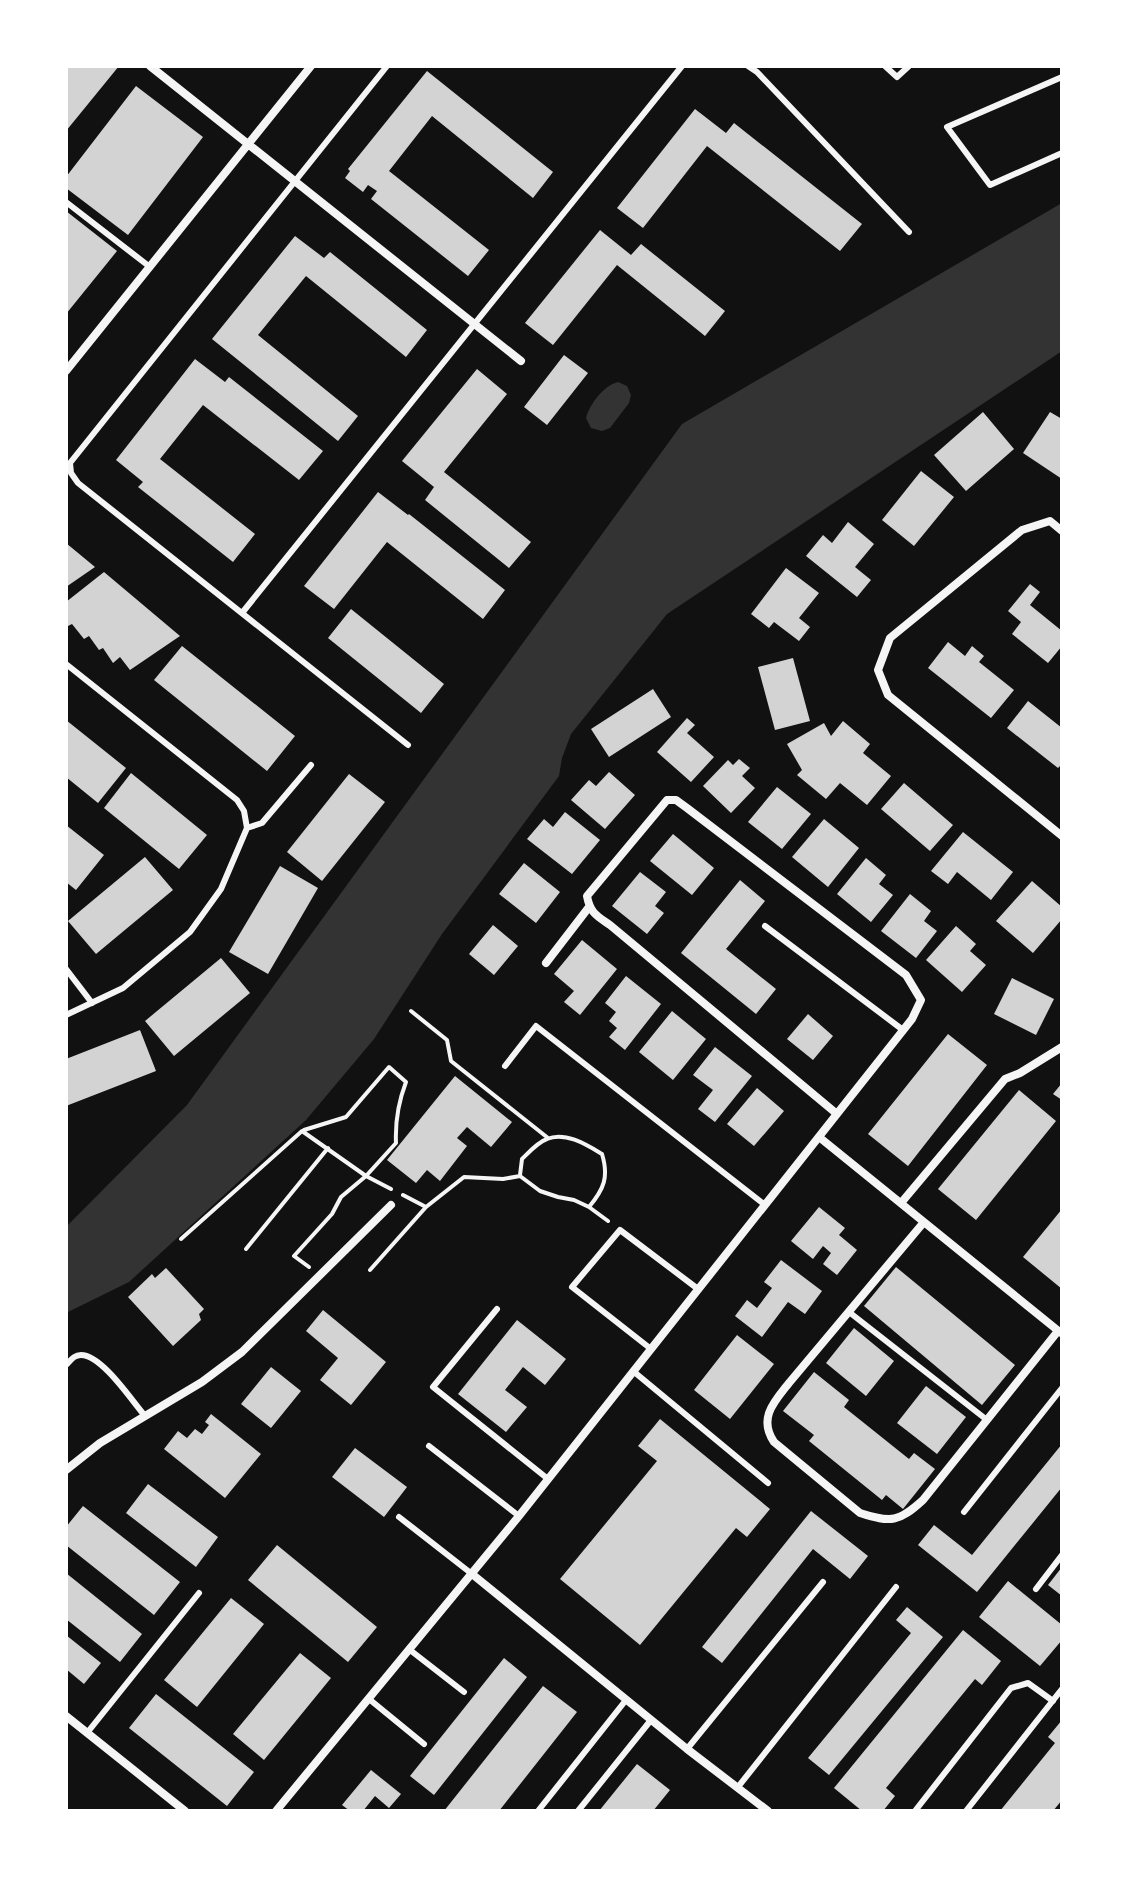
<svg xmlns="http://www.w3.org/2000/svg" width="1128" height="1877" font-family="Quicksand,sans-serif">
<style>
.water{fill:#333}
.building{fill:#d3d3d3}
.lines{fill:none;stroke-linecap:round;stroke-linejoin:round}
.path{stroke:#f5f5f5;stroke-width:4}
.service{stroke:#f5f5f5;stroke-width:6}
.minor{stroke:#f5f5f5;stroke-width:8}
</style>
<rect width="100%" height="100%" fill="#111"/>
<path class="water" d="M1062,203V351L667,614L571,734L562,758L559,776L442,934L374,1039L306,1120L129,1282L66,1313V1227L187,1105L682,424Z
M618,382L627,386L631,395L629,403L610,428L602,431L591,428L586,418C590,404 603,386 618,382Z"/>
<path class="building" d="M66,66H119L66,131Z
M427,71L553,172L533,198L432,116L389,171L489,250L468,276L371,199L377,191L368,185L363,192L345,178L350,171L348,169Z
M136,86L203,137L128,235L66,188V177Z
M695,109L726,133L734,123L862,224L840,251L707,146L643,228L617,208Z
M66,211L117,251L66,314Z
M600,230L631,255L641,244L725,311L705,336L617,265L553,345L525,323Z
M295,236L324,258L330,252L427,330L406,357L306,276L258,335L358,416L338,441L212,339Z
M564,355L588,373L547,425L524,407Z
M195,359L225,382L229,377L323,451L299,480L203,405L160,459L255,534L233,562L138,487L143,482L116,460Z
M477,369L507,394L444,472L531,542L509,568L425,500L434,487L402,461Z
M983,412L1014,449L966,491L934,455Z
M1050,412L1062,419V479L1023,453Z
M921,471L954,497L914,546L882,520Z
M378,492L408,515L409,514L505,590L483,619L387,542L334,609L304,586Z
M848,522L874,544L855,567L871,580L857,597L806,556L823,535L832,543Z
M66,543L95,567L66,587Z
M786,568L819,593L799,618L810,627L799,641L774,622L769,628L751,614Z
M104,572L180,636L130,670L120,657L113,663L103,648L99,650L89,636L84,639L72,624L68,626L66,624V602Z
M1030,584L1040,592L1030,605L1062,631V646L1048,663L1012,634L1021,622L1008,611Z
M351,609L444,684L421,713L328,638Z
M948,642L965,656L972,646L984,656L979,662L1014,690L991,718L928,668Z
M182,646L295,736L267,771L154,680Z
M793,658L810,721L775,730L758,667Z
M653,689L671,717L609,757L591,729Z
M1028,701L1062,728V764L1058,768L1007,728Z
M687,718L695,725L687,733L714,757L691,782L657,752Z
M66,720L126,768L98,803L66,777Z
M843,721L870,744L863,753L891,776L867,805L840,783L826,799L797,775L802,770L787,744L824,723L831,736Z
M739,759L750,768L742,776L755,788L731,813L703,786L728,760L733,765Z
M609,772L635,795L605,829L571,800L589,780L596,786Z
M131,773L207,835L179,869L104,808Z
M349,774L385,802L322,881L287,852Z
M904,783L953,825L930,851L881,809Z
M777,787L811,814L782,849L748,822Z
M565,812L600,840L572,874L527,839L544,819L553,827Z
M824,819L859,848L828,887L792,857Z
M66,825L104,855L76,890L66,882Z
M963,832L1013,872L991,900L957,872L948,884L931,871Z
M673,834L714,868L692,895L650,861Z
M145,857L173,890L96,954L68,921Z
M866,858L886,875L879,884L893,895L871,922L837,894Z
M524,863L560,892L536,923L499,894Z
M280,866L318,888L268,974L229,952Z
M640,872L666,892L655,906L664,913L647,934L612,906Z
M740,880L765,901L726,949L776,989L756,1014L681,953Z
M1032,881L1062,907V919L1033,953L996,921Z
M910,894L931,911L924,921L937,931L916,958L881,931Z
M493,925L518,946L494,975L469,954Z
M956,926L976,944L970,951L986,965L962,992L926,960Z
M582,940L617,969L580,1015L564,1002L574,991L554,974Z
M221,958L250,993L174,1056L145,1021Z
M626,976L661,1004L625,1050L609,1037L617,1028L609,1021L616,1012L605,1003Z
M1012,978L1054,999L1036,1035L994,1014Z
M672,1011L706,1039L673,1080L639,1052Z
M808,1014L833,1036L813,1060L787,1039Z
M140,1030L156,1071L66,1106V1059Z
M948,1034L987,1065L908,1166L868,1134Z
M715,1047L752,1076L715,1122L698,1109L713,1090L693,1075Z
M455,1076L512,1122L491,1147L467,1127L457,1138L467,1146L440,1181L427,1170L416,1183L387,1160Z
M1062,1083V1100L1053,1094Z
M757,1088L784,1111L754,1146L727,1124Z
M1019,1090L1056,1121L976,1220L938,1189Z
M819,1207L845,1228L839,1235L857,1250L837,1275L823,1264L831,1253L823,1246L813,1259L791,1241Z
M1062,1209V1289L1023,1257Z
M781,1260L822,1291L805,1314L788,1302L762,1337L735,1316L747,1300L757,1308L772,1288L764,1282Z
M896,1267L1015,1365L982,1405L864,1306Z
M166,1268L204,1309L199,1314L201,1320L173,1346L128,1297L152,1274L155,1278Z
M323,1310L386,1362L351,1405L320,1380L338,1358L306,1331Z
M517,1320L566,1359L545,1385L523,1367L505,1390L527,1407L506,1432L458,1394Z
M854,1328L894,1361L866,1396L826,1363Z
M737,1335L774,1364L730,1419L694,1390Z
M271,1367L301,1391L271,1428L241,1404Z
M814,1372L849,1400L844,1407L909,1459L914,1453L935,1469L903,1509L886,1495L882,1500L809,1441L814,1435L783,1411Z
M926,1386L966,1417L937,1454L897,1423Z
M211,1414L261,1454L225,1498L164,1449L178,1431L187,1438L195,1429L202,1434L209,1425L205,1422Z
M660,1419L770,1509L747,1537L736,1528L640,1645L560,1579L657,1461L638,1446Z
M1062,1444V1487L977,1592L918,1545L934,1525L972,1555Z
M355,1448L407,1487L384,1517L332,1477Z
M148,1484L218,1537L196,1567L126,1513Z
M83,1506L180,1582L154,1615L66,1545V1527Z
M811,1511L868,1556L850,1579L813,1549L722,1663L702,1647Z
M277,1545L377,1627L348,1662L248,1580Z
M1062,1567V1596L1048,1585Z
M66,1573L142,1634L120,1662L66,1619Z
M1008,1581L1062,1625V1640L1040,1666L979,1617Z
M231,1598L264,1624L197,1707L164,1680Z
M907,1607L943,1637L829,1775L808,1758L911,1633L896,1620Z
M963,1630L1001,1661L982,1685L975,1679L886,1788L895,1796L883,1811H862L834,1788Z
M66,1635L101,1663L84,1684L66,1669Z
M300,1653L331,1678L264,1760L233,1734Z
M504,1658L527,1677L434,1795L410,1776Z
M543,1686L577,1712L499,1811H444Z
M156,1694L254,1772L227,1806L129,1728Z
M1062,1720V1800L1053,1811H1000L1055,1743L1048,1737Z
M637,1764L670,1790L653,1811H599Z
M371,1770L401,1794L389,1808L375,1796L363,1811H350L342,1805Z"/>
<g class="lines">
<path class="path" d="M411,1011L447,1040L451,1061L548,1138
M304,1130L346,1117L389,1067L406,1082C398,1103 395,1121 396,1143L366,1176L341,1197L332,1214L294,1256L309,1267
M520,1175L522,1159C529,1152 538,1142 547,1139C565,1131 587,1145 602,1154C609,1177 604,1189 589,1207
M426,1207L464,1177L503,1179L520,1176L540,1191L558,1197L574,1200L589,1207L608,1221
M181,1239L302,1131L366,1176L391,1189
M246,1249L328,1148
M370,1270L426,1207L403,1195"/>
<path class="service" d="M387,66L70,463L71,473L78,483L408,745
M748,66L757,72L909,232
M885,66L897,77L909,66
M1062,77L947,127L990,185L1062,153
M66,202L150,267
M242,613L682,66
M66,664L237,800L244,811L247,828L221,889L190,932L123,988L66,1015
M247,828L262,823L311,765
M765,926L903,1030
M66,969L92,1003
M505,1066L536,1026L765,1205
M497,1309L433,1387L548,1479
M849,1312L987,1420
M651,1349L572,1287L620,1230L698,1289
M66,1365C71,1360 74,1355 81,1355C102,1355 132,1401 145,1416
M633,1371L768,1483
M429,1446L519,1516
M964,1512L1062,1388
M399,1517L472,1574
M1036,1589L1062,1555
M410,1650L464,1692
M369,1699L424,1744
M87,1733L199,1593
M687,1749L823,1582
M738,1787L896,1587
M538,1811L626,1700
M578,1811L651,1720
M915,1811L1011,1688L1028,1683L1053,1701
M966,1811L1062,1689"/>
<path class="minor" d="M150,66L521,361
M66,371L311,66
M1062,531L1050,521L1022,530L890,638L878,670L888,695L1062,836
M546,963L589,907
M819,1137L1061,1333
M901,1203L1005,1079L1020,1073L1062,1047
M924,1222L789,1383C774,1402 758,1418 774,1442L860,1513C891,1523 899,1522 923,1500L1058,1331
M66,1470L100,1443L202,1382L242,1352L391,1205
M472,1574L687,1749L768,1811
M66,1716L185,1811
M276,1811L519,1516L912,1019L921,1000L906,975L687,808L676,800H667L587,896C590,913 597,916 610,925L837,1114"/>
</g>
<rect width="1128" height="1877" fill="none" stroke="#ffffff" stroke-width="136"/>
</svg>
